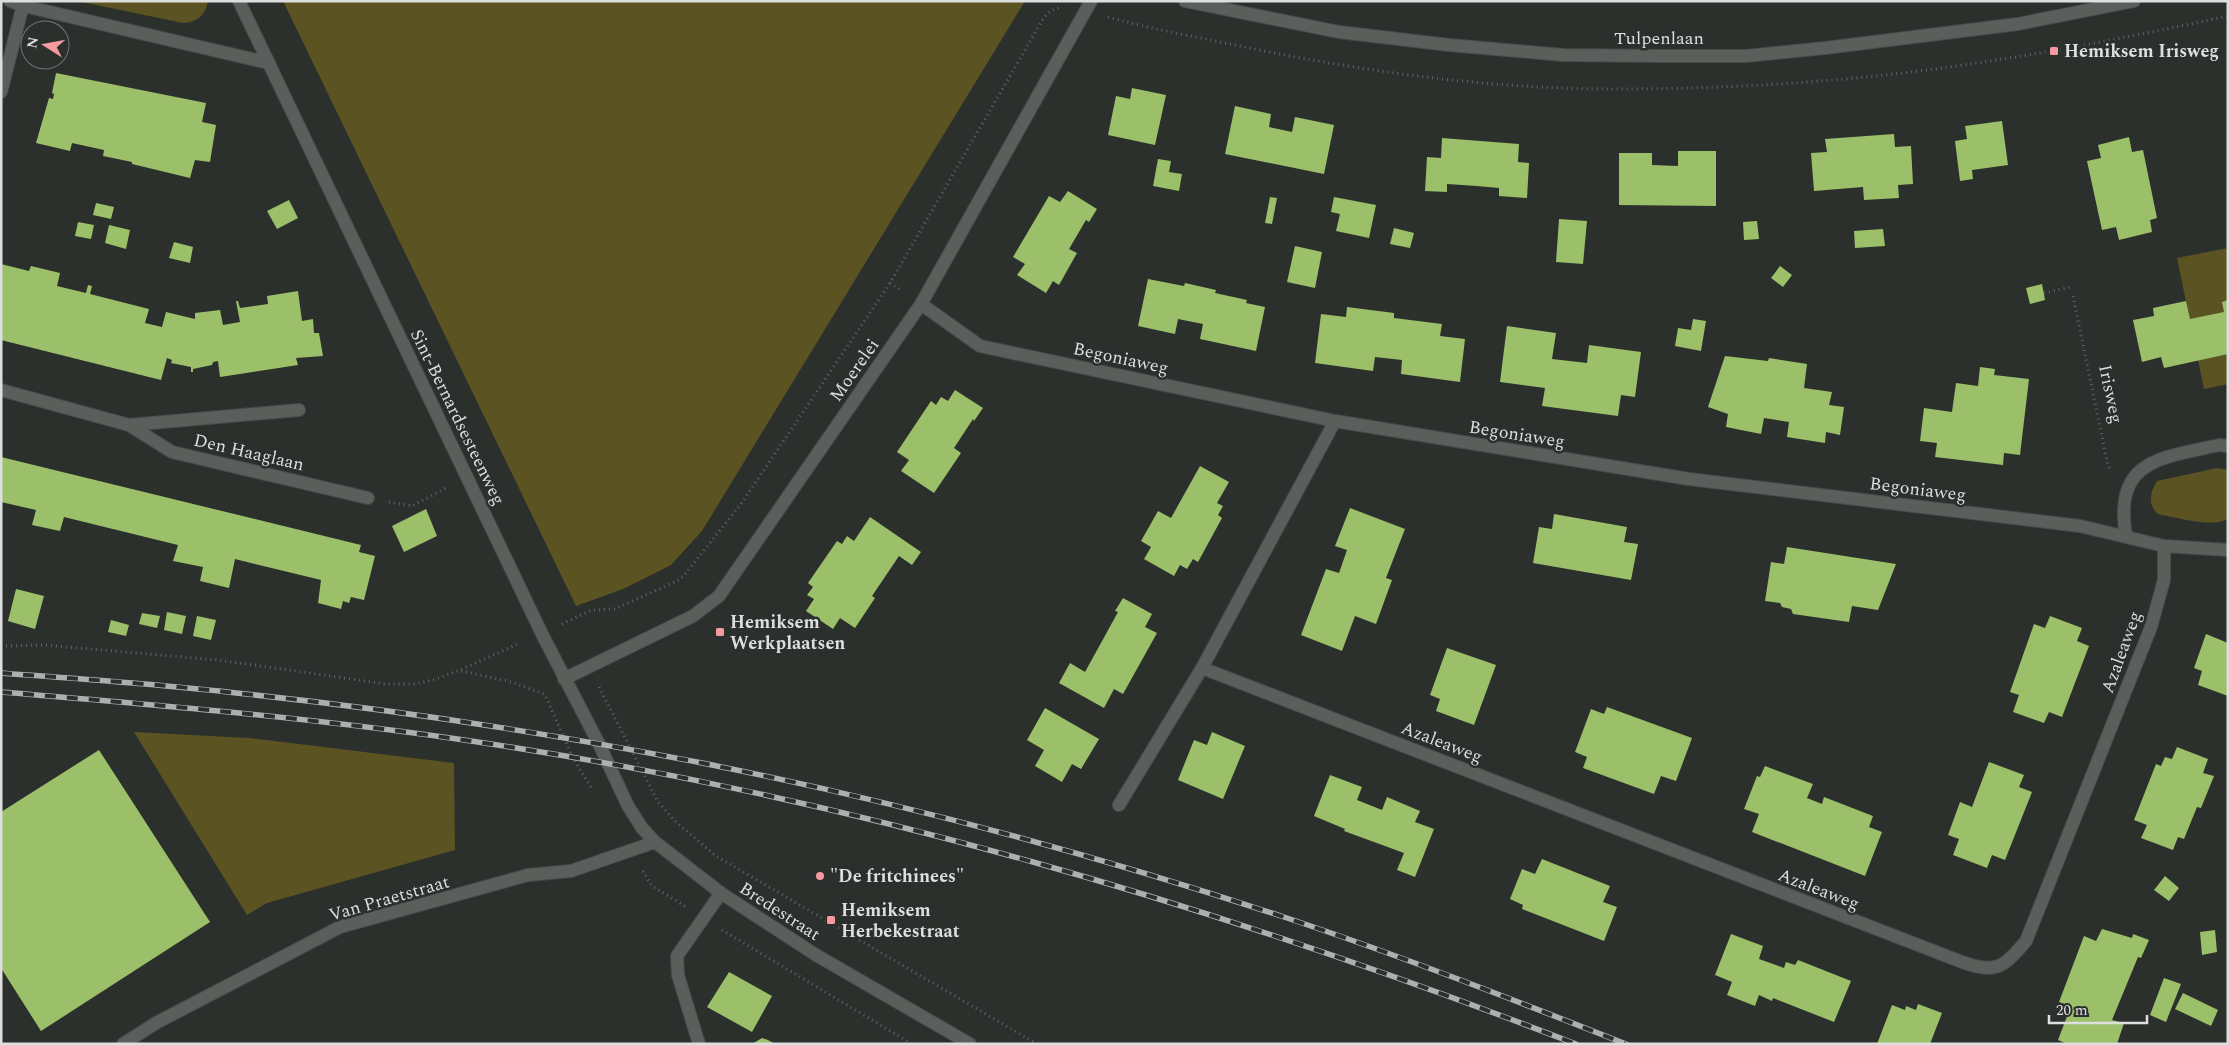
<svg xmlns="http://www.w3.org/2000/svg" width="2229" height="1045" font-family="Spectral,serif">
<style>
.green{fill:#5b5321}
.building{fill:#9bc069}
.lines{fill:none;stroke-linecap:round;stroke-linejoin:round}
.street-casing{stroke:#484c49;stroke-width:14}
.secondary-casing{stroke:#484c49;stroke-width:14}
.path{stroke:#626563;stroke-width:3;stroke-dasharray:1 4;stroke-linecap:butt}
.street{stroke:#5b5f5c;stroke-width:12}
.secondary{stroke:#5b5f5c;stroke-width:12}
.rail-casing{stroke:#aeb0af;stroke-width:5.5}
.rail{stroke:#2c302d;stroke-width:4;stroke-dasharray:11;stroke-linecap:butt}
.poi-dot{fill:#f49aa0;stroke:#2c302d;stroke-width:2}
.labels{text-anchor:middle;stroke-width:5;stroke-linejoin:round;paint-order:stroke}
.street-label{font-size:18px;fill:#dddfde;stroke:#2c302d}
.poi-label{font-size:18px;font-weight:bold;fill:#dddfde;stroke:#2c302d;text-anchor:start}
</style>
<rect width="100%" height="100%" fill="#2c302d"/>
<path class="green" d="M77,1H208C205,16 197,22 183,23Z
M283,1H1025L702,531L671,565L623,589L576,606Z
M2228,248V384L2204,389L2177,258Z
M2217,468L2228,470V518C2216,529 2174,517 2158,514C2147,505 2150,492 2157,481Z
M134,732L249,738L454,763L455,850L267,903L247,915Z"/>
<path class="building" d="M56,73L206,103L202,122L216,125L210,162L195,160L190,178L132,164V162L103,156L104,150L72,143L70,151L36,143L49,98L53,99L54,94L52,93Z
M1132,88L1166,95L1155,145L1108,135L1116,96L1130,99Z
M1235,106L1271,114L1269,127L1292,132L1295,117L1334,125L1324,174L1225,154Z
M2002,121L2008,165L1972,170L1973,179L1960,181L1955,141L1967,139L1965,126Z
M1894,134L1895,147L1911,146L1913,184L1898,185L1899,198L1864,200L1863,187L1814,191L1811,153L1827,152L1825,139Z
M2129,137L2132,152L2143,150L2157,218L2150,220L2152,232L2119,240L2116,227L2102,230L2087,161L2101,158L2098,145Z
M1442,138L1519,144L1518,162L1529,163L1527,198L1499,196V188L1477,186L1447,184V192L1425,191L1427,157L1441,158Z
M1678,151H1716V206L1619,205V153H1652V165L1678,166Z
M1158,159L1171,161L1169,172L1182,174L1179,191L1153,186Z
M1068,191L1097,209L1089,222L1086,220L1069,249L1077,253L1059,285L1053,281L1046,293L1017,275L1025,264L1013,257L1049,196L1060,202Z
M1270,197L1277,198L1272,224L1265,223Z
M1334,197L1376,205L1369,238L1336,231L1340,214L1331,212Z
M289,200L298,218L277,229L267,211Z
M96,203L114,207L111,219L93,215Z
M1559,219L1587,221L1583,264L1556,262Z
M1757,221L1759,239L1744,240L1743,222Z
M78,222L94,225L91,239L75,236Z
M109,225L130,230L126,249L105,243Z
M1394,228L1414,233L1410,248L1390,244Z
M1883,229L1885,246L1855,248L1854,231Z
M174,242L193,247L190,263L169,258Z
M1295,246L1322,252L1315,288L1287,282Z
M1,264L29,271L31,266L60,273L57,286L86,293L88,285L92,286L90,294L149,309L145,323L162,327L166,312L195,319V313L220,310L223,325L240,322L236,301H238L240,308L268,304L267,296L298,291L302,321L313,319L314,333H319L323,356L296,358L298,365L220,377L218,361L213,362L212,365L193,369V372H191V367L171,363L172,360L167,358L161,380L1,340Z
M1780,266L1792,275L1783,287L1771,278Z
M1148,279L1184,286L1185,283L1216,290L1215,293L1247,300L1246,303L1265,307L1256,351L1200,339L1203,324L1178,319L1175,334L1138,326Z
M2042,284L2045,300L2030,304L2026,288Z
M2228,300V354L2164,368L2161,357L2142,362L2133,320L2154,316L2153,308L2186,301L2190,319L2224,312L2222,302Z
M1347,307L1394,313V318L1442,324L1440,336L1465,339L1460,382L1401,374L1402,360L1375,357L1373,371L1315,363L1321,314L1346,317Z
M1693,319L1706,321L1701,351L1675,346L1678,328L1691,330Z
M1507,326L1556,333L1552,359L1587,363L1589,345L1641,352L1635,397L1621,395L1618,416L1542,406L1545,388L1500,382Z
M1725,356L1768,361L1769,358L1807,364L1804,388L1832,392L1829,405L1844,407L1840,435L1826,432L1825,443L1787,437L1789,422L1764,418L1761,434L1726,427L1728,414L1708,407Z
M1980,367L1995,369L1994,375L2029,379L2020,455L2004,453L2003,465L1935,457L1937,443L1920,441L1924,408L1952,412L1956,383L1978,386Z
M955,390L983,408L974,421L973,419L954,448L961,453L934,493L901,471L909,460L897,452L931,401L936,405L941,397L948,401Z
M1,457L361,545L359,552L375,556L364,600L351,597L349,603L343,601L341,609L318,603L321,580L235,559L229,588L200,581L203,567L173,561L178,545L64,517L60,531L32,525L36,510L1,502Z
M1200,466L1229,482L1217,503L1223,506L1218,515L1222,518L1198,562L1193,559L1187,569L1180,565L1174,576L1144,559L1151,547L1141,541L1158,511L1171,518Z
M1350,508L1405,529L1386,578L1392,580L1376,624L1355,616L1342,651L1301,635L1326,569L1339,573L1347,550L1335,546Z
M426,509L437,536L404,552L392,526Z
M1554,514L1627,527L1624,542L1638,544L1631,580L1533,563L1539,527L1552,529Z
M870,517L921,552L912,565L899,556L872,596L875,598L855,628L840,618L833,629L806,611L814,599L807,595L813,587L808,583L837,541L842,544L847,536L854,541Z
M1787,547L1896,564L1878,610L1852,606L1849,622L1793,614L1791,609L1782,607L1780,603L1765,601L1771,562L1784,564Z
M16,589L44,596L35,629L8,621Z
M1123,598L1152,614L1145,627L1157,633L1123,694L1114,689L1104,708L1059,683L1070,663L1085,672L1118,612L1115,611Z
M167,612L186,616L182,634L164,630Z
M142,613L160,616L157,628L139,624Z
M197,616L216,620L211,640L193,636Z
M2050,616L2082,628L2077,641L2089,646L2062,717L2049,712L2044,723L2013,712L2019,695L2010,692L2034,624L2045,628Z
M111,620L129,625L126,636L108,632Z
M2206,634L2228,643V696L2198,685L2202,671L2194,668Z
M1447,648L1496,665L1474,725L1436,711L1440,699L1430,695Z
M1607,707L1692,738L1676,781L1661,776L1654,794L1583,768L1587,757L1575,752L1591,709L1604,714Z
M1045,708L1099,739L1081,769L1072,764L1062,782L1035,766L1044,750L1027,740Z
M1212,732L1245,746L1223,799L1178,780L1194,740L1207,745Z
M2177,747L2208,759L2203,773L2214,776L2201,808L2197,807L2184,839L2178,837L2173,850L2141,838L2147,825L2134,820L2156,764L2161,766L2165,757L2172,759Z
M99,750L210,922L41,1031L1,968V812Z
M1989,762L2024,775L2019,787L2032,792L2005,860L1992,855L1987,868L1953,855L1959,839L1948,835L1960,802L1972,807Z
M1765,766L1813,784L1807,798L1822,804L1824,797L1873,816L1869,827L1882,832L1865,876L1752,832L1759,814L1744,809L1757,776L1760,777Z
M1330,775L1362,787L1357,800L1382,810L1387,797L1420,811L1415,822L1434,829L1415,877L1397,870L1404,853L1344,831L1345,829L1314,816Z
M1542,859L1610,886L1603,902L1617,907L1604,941L1522,909L1523,905L1510,899L1522,869L1535,874Z
M2165,876L2179,888L2169,901L2154,890Z
M2102,929L2132,938L2133,934L2149,940L2141,958L2138,957L2112,1020L2124,1023L2117,1044H2067L2058,1040L2071,1006L2059,1002L2084,936L2096,941Z
M2215,930L2217,952L2202,955L2200,932Z
M1731,934L1763,946L1759,959L1784,968L1786,962L1795,965L1798,960L1851,981L1834,1022L1773,998L1772,1001L1759,995L1755,1006L1727,995L1732,982L1715,975Z
M729,972L772,996L752,1032L707,1007Z
M2164,978L2181,984L2166,1022L2150,1015Z
M2183,993L2218,1010L2211,1026L2175,1009Z
M1918,1004L1942,1013L1930,1044H1877L1892,1005L1905,1010L1906,1006L1916,1010Z
M762,1038L768,1040L775,1044H752Z"/>
<g class="lines">
<defs>
<path id="street" d="M10,1L24,6L269,63
M1,92L24,1
M921,304L980,346L1335,421L1689,479L2080,526L2164,546L2228,550
M1,390L129,425L299,410
M129,425L172,452L368,498
M2126,536C2113,460 2160,458 2219,445L2228,446
M1202,668L1962,962C1996,974 2003,968 2026,941L2151,627L2164,580V546
M1119,805L1202,668L1335,421
M123,1044L156,1023L340,927L528,875L571,871L655,842
M699,1044L678,975L677,956L721,893"/>
<path id="secondary" d="M239,1L542,634L599,744L628,806L642,828L655,842L721,893L816,955L970,1044
M1185,1L1339,32L1449,45L1563,55L1657,56H1746L1825,48L2018,24L2134,1
M564,679L693,616L719,596L921,304L1091,1"/>
</defs>
<use href="#street" class="street-casing"/>
<use href="#secondary" class="secondary-casing"/>
<path class="path" d="M1108,17C1147,28 1186,35 1225,43C1352,70 1484,89 1614,89C1710,89 1808,84 1903,73C2012,60 2121,39 2228,16
M890,283L902,291
M2044,293L2071,287
M2073,296L2108,466L2112,471
M389,502L412,506L446,488
M562,624L592,610L615,609L681,579L741,504L890,283L1043,19L1050,11L1061,7
M1,646L44,645L218,660L386,684H414L433,680L460,670L520,643
M461,671L508,681L544,694
M599,687L658,802L675,821L716,856L1037,1044
M546,697L573,758L592,789
M643,871L652,886L685,906
M722,930L912,1044"/>
<use href="#street" class="street"/>
<use href="#secondary" class="secondary"/>
<defs>
<path id="rail" d="M1,673C80,679 158,684 236,693C392,709 548,733 702,763C899,802 1096,855 1287,918C1401,956 1514,1000 1626,1044
M1,692C158,705 315,718 471,741C852,797 1218,906 1576,1044"/>
</defs>
<use href="#rail" class="rail-casing"/>
<use href="#rail" class="rail"/>
</g>
<g class="poi-dot">
<rect x="2049" y="46" width="10" height="10" rx="2.5"/>
<rect x="715" y="627" width="10" height="10" rx="2.5"/>
<circle cx="820" cy="876" r="5"/>
<rect x="826" y="915" width="10" height="10" rx="2.5"/>
</g>
<g class="labels">
<g class="street-label">
<text x="1659" y="44">Tulpenlaan</text>
<text transform="translate(1121 358) rotate(12)" y="6">Begoniaweg</text>
<text transform="translate(854 370) rotate(-55)" y="6">Moerelei</text>
<text transform="translate(2111 394) rotate(78)" y="6">Irisweg</text>
<text transform="translate(458 417) rotate(64)" y="6">Sint-Bernardsesteenweg</text>
<text transform="translate(1517 434) rotate(9)" y="6">Begoniaweg</text>
<text transform="translate(249 452) rotate(13)" y="6">Den Haaglaan</text>
<text transform="translate(1918 489) rotate(7)" y="6">Begoniaweg</text>
<text transform="translate(2121 652) rotate(-70)" y="6">Azaleaweg</text>
<text transform="translate(1442 742) rotate(21)" y="6">Azaleaweg</text>
<text transform="translate(1819 889) rotate(21)" y="6">Azaleaweg</text>
<text transform="translate(389 898) rotate(-16)" y="6">Van Praetstraat</text>
<text transform="translate(780 911) rotate(33)" y="6">Bredestraat</text>
</g>
<g class="poi-label">
<text x="2064" y="57">Hemiksem Irisweg</text>
<text x="730" y="628">Hemiksem<tspan x="730" dy="21">Werkplaatsen</tspan></text>
<text x="830" y="882">"De fritchinees"</text>
<text x="841" y="916">Hemiksem<tspan x="841" dy="21">Herbekestraat</tspan></text>
</g>
</g>
<rect width="2229" height="1045" fill="none" stroke="#dddfde" stroke-width="5"/>
<g transform="translate(45 45) rotate(281)"><circle r="24" fill="#2c302d" stroke="#737674"/>
<path d="M0-4L9 19L0 12L-9 19Z" fill="#f49aa0"/>
<text y="-8" font-size="14" font-weight="bold" text-anchor="middle" fill="#dddfde">N</text>
</g>
<path d="M2049 1015v8h98v-8" fill="none" stroke="#dddfde" stroke-width="2.5"/>
<text x="2056" y="1015" font-size="15" fill="#dddfde" stroke="#2c302d" stroke-width="4" paint-order="stroke">20 m</text>
</svg>
